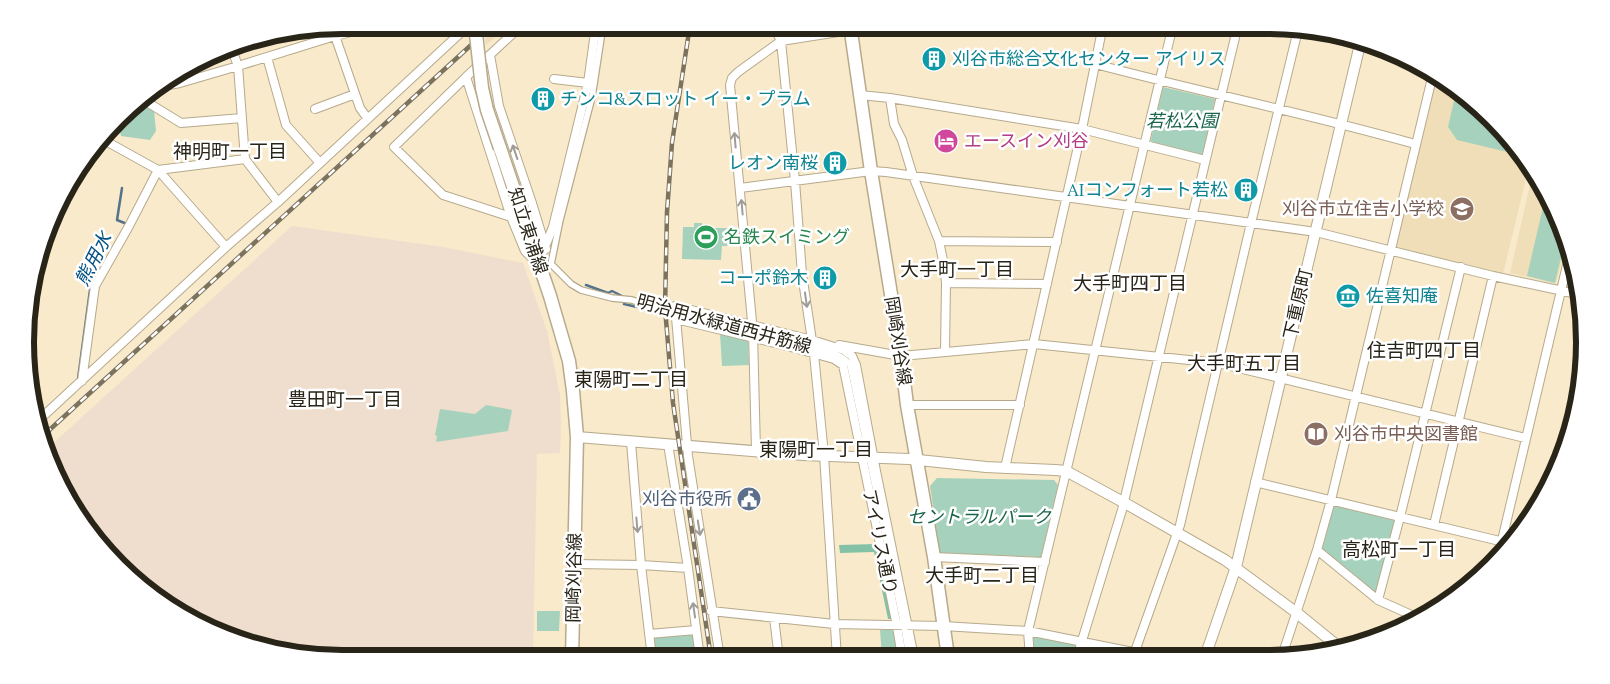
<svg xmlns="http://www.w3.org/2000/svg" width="1610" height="684" font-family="Lora,'Noto Sans JP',serif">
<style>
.industrial{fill:#efdecd}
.built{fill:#efdeb7}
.green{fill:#a6d2bd}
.forest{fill:#83c2a6}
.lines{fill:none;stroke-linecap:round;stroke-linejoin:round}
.stream{stroke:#55738b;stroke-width:2.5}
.pedestrian-casing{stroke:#b7aa8c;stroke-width:8}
.minor-casing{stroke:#b7aa8c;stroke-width:10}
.tertiary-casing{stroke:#b7aa8c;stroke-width:12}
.primary-casing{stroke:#b7aa8c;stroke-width:15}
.pedestrian{stroke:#fff;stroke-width:5.5}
.minor{stroke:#fff;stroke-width:8}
.tertiary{stroke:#fff;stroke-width:10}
.primary{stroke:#fff;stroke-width:12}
.rail-casing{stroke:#7c735f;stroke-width:4.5}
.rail{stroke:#fff;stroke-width:2.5;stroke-dasharray:8;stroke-linecap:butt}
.primary-bridge-casing{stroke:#b7aa8c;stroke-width:15;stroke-linecap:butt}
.primary-bridge{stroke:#fff;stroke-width:12}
.oneway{stroke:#9f9c97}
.labels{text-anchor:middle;stroke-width:5;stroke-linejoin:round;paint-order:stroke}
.culture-label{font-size:18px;fill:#0d838f;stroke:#fff;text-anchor:start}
.park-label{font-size:18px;font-style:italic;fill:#1a664b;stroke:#fff}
.hotel-label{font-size:18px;fill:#b23c85;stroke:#fff;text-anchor:start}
.education-label{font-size:18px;fill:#785e54;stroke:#fff;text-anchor:end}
.street-label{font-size:18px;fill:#292418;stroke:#fff}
.leisure-label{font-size:18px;fill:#27864d;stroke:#fff;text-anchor:start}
.service-label{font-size:18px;fill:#4e5e75;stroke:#fff;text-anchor:end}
.neighbourhood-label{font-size:19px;fill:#292418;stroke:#fff}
.water-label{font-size:19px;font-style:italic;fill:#025184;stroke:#fff}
.rim{fill:none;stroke:#292418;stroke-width:6}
</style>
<rect width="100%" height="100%" fill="#f8eacb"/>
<path class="industrial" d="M292,226L443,247L523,263L547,331L560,395L561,423L560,453L537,454L533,658L342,659L240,642L133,581L67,500L49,447Z"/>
<path class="built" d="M484,25H510L486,45Z
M1436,80L1477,104L1528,170L1503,274L1395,248Z
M1532,176L1552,202L1565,248L1556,284L1510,273Z
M1578,367L1568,444L1550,480Z"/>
<path class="green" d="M1163,87L1215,99L1202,156L1150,144Z
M1456,92L1477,104L1516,154L1457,140L1448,127Z
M138,101L154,110L156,131L150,140L121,136L118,122L133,103Z
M1544,203L1553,206L1564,245L1555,283L1527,276Z
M694,223H702V228H730V246H722L721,260L682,259L683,227H694Z
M720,334L748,341L749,365L722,366Z
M486,405L512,410L508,431L436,442L437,436L435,435L440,409L475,414Z
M937,478L1054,480L1058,485L1041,557L940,553L930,486Z
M1334,505L1395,519L1376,593L1322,550Z
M537,611H560L559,631H537Z
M880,630H894L899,657H882Z
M693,633L697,658H655L653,637Z
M1033,636L1077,644L1073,657H1035Z"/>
<path class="forest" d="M877,544L893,619H888L874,552L840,553L839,545Z"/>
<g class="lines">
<path class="stream" d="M122,188L117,220L127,224L126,226
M586,285L608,293L612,291L622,296
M624,304L637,307
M78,379L90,290L93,285"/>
<defs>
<path id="pedestrian" d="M603,25L592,97L560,220L551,264L571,284L581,290L612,298L632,300L648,306L812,347C826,351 842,353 850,365L904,626L909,657"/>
<path id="minor" d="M773,25L781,41L851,30
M332,27L360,108L368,119
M231,47L238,66L335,36L380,25
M490,55L499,106L531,200L546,249
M267,57L286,125L320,163
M1095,64C1201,92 1309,114 1415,144
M466,77L511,217L525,251L538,264L553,227L588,83L596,25
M554,79L588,83
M860,95L890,98L1082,129L1205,160
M890,98L894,124L902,140L913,176L939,241L944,265L946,283L945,352
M142,99L181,123L242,118
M315,109L355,94
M245,159L278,202
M158,170L245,159L238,66L180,83L163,86
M158,170L226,247
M66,186L69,182
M740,188L871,171L886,172L1316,232L1493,276L1577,294
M511,217L443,195L394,147L466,77L522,25
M939,241L1057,242
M946,283L1047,284
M676,319L787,346L834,359L843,365L897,626L902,657
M839,345L901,356L1034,344L1218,363L1525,438
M82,381L95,286L129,226L158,170L104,140
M907,405H1020
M40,419L226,247L278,202L469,25
M631,442L641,565L652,658
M668,444L688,568L700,658
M756,451L753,332L730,85L732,78L738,72L781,41L795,181L802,274L814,354L824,455L837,658
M1005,468L1082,129L1103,25
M1255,482L1508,543
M1434,525L1493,276
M1317,550L1378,600L1418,618
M1499,553L1568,261
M934,557L1045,562
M574,564L641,565L688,568
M1378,600L1400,517L1461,267
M711,611L834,624L943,626L1028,631L1158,657
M774,618L779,658
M649,634L696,630
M1282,656L1317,550L1331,500L1432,78
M1030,657L1028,631L1173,25
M1077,657L1122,510L1238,25
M1133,657L1180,525L1251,223L1298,30
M720,658L688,456L675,306L812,340L844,350L852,356L856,365L875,466L914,657"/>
<path id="tertiary" d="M577,437L803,455L909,459L986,467L1055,470L1066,471L1123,502L1225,560L1297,613L1340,648
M1205,657L1236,567L1361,40"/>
<path id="primary" d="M850,25L871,171L901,356L907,405L934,557L948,657
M500,148L550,296L569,361L573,391L577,437L572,658"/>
</defs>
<use href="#pedestrian" class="pedestrian-casing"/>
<use href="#minor" class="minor-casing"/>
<use href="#tertiary" class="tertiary-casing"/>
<use href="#primary" class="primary-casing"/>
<use href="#pedestrian" class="pedestrian"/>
<use href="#minor" class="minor"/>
<use href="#tertiary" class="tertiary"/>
<use href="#primary" class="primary"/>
<defs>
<path id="rail" d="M690,25L672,143L667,212L665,308L673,403L711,658
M45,434L493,25"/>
</defs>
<use href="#rail" class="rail-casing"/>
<use href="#rail" class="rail"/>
<defs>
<path id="primary-bridge" d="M475,25L482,88L487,110L500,148"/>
</defs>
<use href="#primary-bridge" class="primary-bridge-casing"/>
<use href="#primary-bridge" class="primary-bridge"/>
</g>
<defs><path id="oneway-shaft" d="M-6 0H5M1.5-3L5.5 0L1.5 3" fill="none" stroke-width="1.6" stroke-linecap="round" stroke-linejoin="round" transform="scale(1.25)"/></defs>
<g class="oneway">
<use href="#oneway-shaft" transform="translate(735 140) rotate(-95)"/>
<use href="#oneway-shaft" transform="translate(515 152) rotate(-109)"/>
<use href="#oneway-shaft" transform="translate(742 207) rotate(-95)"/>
<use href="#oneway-shaft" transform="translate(806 300) rotate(82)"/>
<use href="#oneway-shaft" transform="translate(637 525) rotate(85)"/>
<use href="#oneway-shaft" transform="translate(699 528) rotate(81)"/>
<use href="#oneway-shaft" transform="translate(694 610) rotate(-98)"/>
</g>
<defs>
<symbol id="building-disc" viewBox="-11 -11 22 22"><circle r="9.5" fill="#0f9aa8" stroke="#fff"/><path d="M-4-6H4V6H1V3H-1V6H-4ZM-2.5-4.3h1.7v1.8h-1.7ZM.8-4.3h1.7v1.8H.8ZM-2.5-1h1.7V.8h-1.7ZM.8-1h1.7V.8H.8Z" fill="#fff"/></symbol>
<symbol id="hotel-disc" viewBox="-11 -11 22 22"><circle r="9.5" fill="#d1479c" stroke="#fff"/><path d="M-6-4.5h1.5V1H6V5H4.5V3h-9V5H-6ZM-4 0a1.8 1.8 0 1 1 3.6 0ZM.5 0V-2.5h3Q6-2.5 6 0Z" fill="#fff"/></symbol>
<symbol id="school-disc" viewBox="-11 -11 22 22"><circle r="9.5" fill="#8d6e63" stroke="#fff"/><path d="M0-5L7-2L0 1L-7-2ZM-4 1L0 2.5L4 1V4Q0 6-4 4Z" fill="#fff"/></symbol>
<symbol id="stadium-disc" viewBox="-11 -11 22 22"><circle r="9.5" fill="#2e9e5b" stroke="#fff"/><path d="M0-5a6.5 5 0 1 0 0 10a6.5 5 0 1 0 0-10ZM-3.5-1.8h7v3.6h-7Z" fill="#fff"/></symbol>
<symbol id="museum-disc" viewBox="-11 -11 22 22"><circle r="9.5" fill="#0f9aa8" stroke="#fff"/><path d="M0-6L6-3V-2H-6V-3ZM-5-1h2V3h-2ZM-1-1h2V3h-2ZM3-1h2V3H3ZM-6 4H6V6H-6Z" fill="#fff"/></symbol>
<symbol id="library-disc" viewBox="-11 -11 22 22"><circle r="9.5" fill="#8d6e63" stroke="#fff"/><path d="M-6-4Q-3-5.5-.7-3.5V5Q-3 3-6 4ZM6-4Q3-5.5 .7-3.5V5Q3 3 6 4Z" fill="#fff"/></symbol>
<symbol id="civic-disc" viewBox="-11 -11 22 22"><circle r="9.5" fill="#5c6f8a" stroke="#fff"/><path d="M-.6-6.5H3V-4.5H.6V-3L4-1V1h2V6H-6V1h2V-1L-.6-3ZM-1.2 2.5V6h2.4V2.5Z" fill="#fff"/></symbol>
</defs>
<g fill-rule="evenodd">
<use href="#building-disc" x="920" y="45" width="28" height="28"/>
<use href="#building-disc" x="529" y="85" width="28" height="28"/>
<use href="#hotel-disc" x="932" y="127" width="28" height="28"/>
<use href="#building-disc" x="821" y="149" width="28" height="28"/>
<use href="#building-disc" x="1232" y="176" width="28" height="28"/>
<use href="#school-disc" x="1448" y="195" width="28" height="28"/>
<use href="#stadium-disc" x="692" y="223" width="28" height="28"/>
<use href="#building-disc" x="811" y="264" width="28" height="28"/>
<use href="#museum-disc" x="1334" y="282" width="28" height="28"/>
<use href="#library-disc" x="1302" y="420" width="28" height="28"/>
<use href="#civic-disc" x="735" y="485" width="28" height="28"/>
</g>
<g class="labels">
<g class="culture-label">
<text x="952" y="65">刈谷市総合文化センター アイリス</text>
<text x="560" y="105">チンコ&amp;スロット イー・プラム</text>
<text x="818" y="169" text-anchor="end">レオン南桜</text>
<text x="1228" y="196" text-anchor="end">AIコンフォート若松</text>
<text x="808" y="284" text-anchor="end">コーポ鈴木</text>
<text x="1366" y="302">佐喜知庵</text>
</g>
<g class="park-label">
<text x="1182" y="127">若松公園</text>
<text x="979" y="523">セントラルパーク</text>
</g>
<g class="hotel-label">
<text x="964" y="147">エースイン刈谷</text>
</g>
<g class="education-label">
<text x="1444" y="215">刈谷市立住吉小学校</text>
<text x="1334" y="440" text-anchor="start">刈谷市中央図書館</text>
</g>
<g class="street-label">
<text transform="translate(528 231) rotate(72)" y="6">知立東浦線</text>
<text transform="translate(1298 304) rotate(-77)" y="6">下重原町</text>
<text transform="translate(724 324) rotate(15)" y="6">明治用水緑道西井筋線</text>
<text transform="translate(898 341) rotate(81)" y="6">岡崎刈谷線</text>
<text transform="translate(880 542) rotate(78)" y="6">アイリス通り</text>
<text transform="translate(574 578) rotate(-89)" y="6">岡崎刈谷線</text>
</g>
<g class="leisure-label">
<text x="724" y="243">名鉄スイミング</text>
</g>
<g class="service-label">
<text x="732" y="505">刈谷市役所</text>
</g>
<g class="neighbourhood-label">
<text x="230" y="158">神明町一丁目</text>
<text x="957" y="276">大手町一丁目</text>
<text x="1130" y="290">大手町四丁目</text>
<text x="1424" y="357">住吉町四丁目</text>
<text x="1244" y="370">大手町五丁目</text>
<text x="631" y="386">東陽町二丁目</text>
<text x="345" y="406">豊田町一丁目</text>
<text x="816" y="456">東陽町一丁目</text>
<text x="1399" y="556">高松町一丁目</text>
<text x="982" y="582">大手町二丁目</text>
</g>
<g class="water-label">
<text transform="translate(93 259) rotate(-63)" y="7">熊用水</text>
</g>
</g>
<path d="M0 0H1610V684H0ZM342 34H1268A308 308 0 0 1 1576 342V342A308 308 0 0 1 1268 650H342A308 308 0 0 1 34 342V342A308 308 0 0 1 342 34Z" fill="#fff" fill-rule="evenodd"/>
<path class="rim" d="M342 34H1268A308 308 0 0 1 1576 342V342A308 308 0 0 1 1268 650H342A308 308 0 0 1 34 342V342A308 308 0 0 1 342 34Z"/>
</svg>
